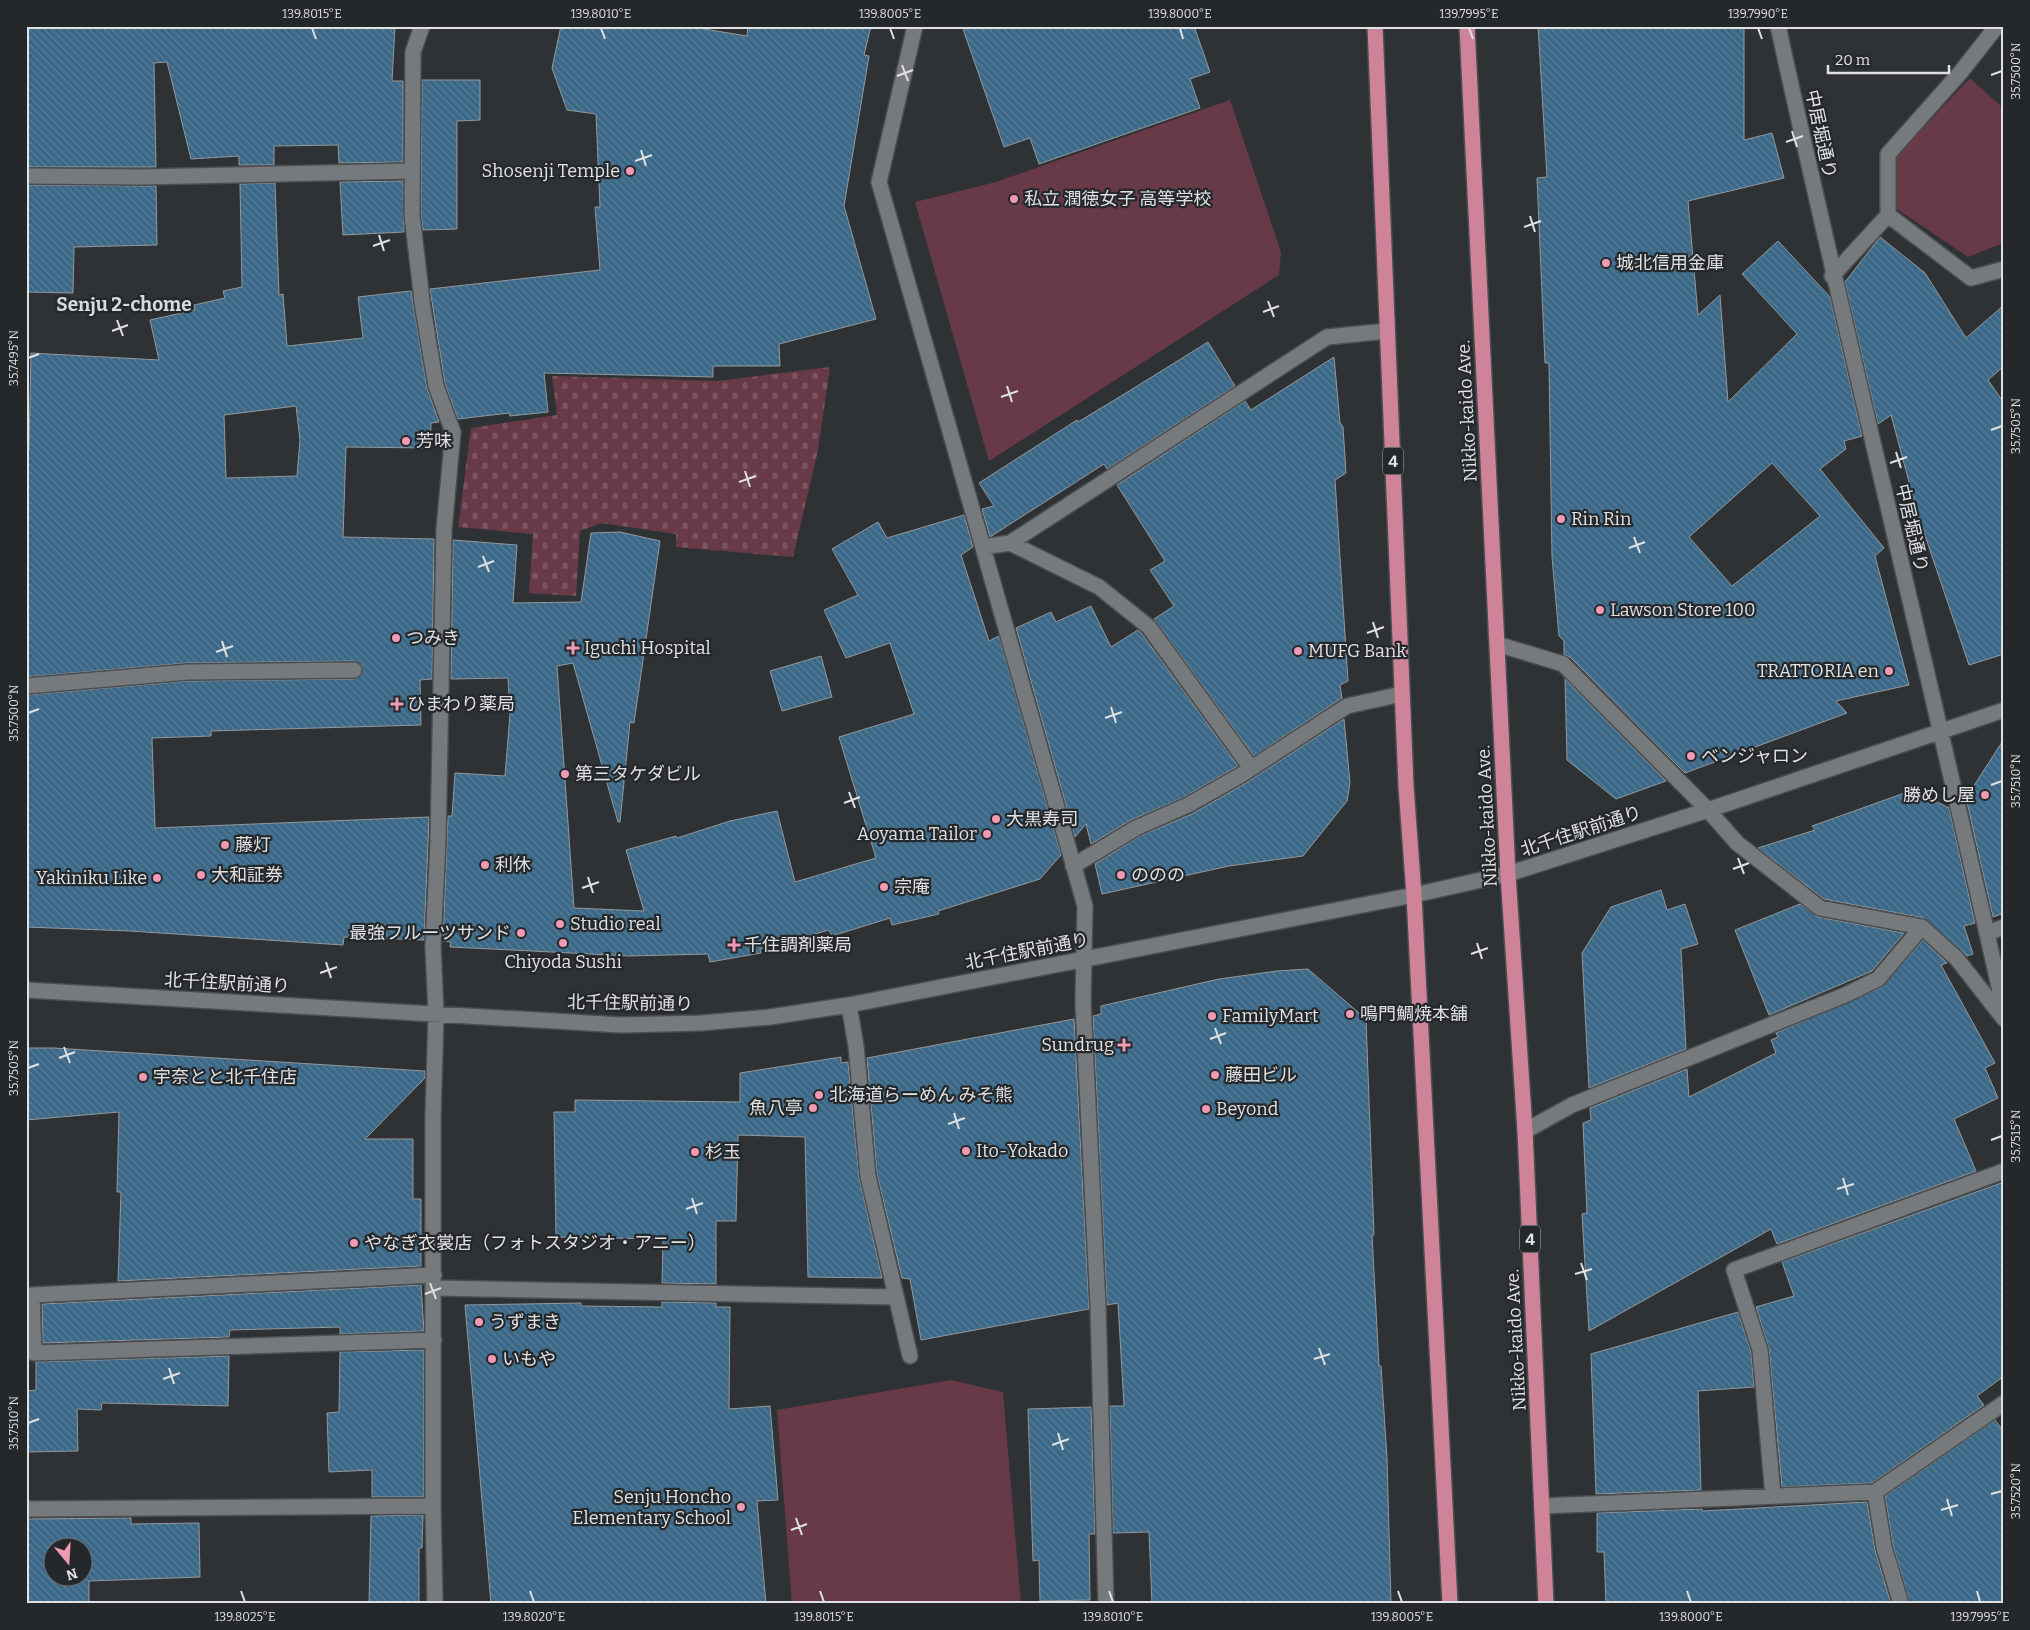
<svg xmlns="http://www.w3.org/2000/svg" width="2030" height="1630" font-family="Bitter,'Noto Sans JP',serif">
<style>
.green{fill:#683947}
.cemetery{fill:url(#cemetery-stones)}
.building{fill:url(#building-back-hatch);stroke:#94989b;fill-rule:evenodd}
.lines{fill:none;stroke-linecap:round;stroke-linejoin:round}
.minor-casing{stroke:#4b4e50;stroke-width:18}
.highway-casing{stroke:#4b4e50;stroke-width:18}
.minor{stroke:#767a7d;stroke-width:15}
.highway{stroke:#ce8399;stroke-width:15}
.ticks{fill:none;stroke:#dfe1e3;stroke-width:2}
.poi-dot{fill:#f19ab3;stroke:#25282b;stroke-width:2}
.labels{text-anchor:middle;stroke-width:4.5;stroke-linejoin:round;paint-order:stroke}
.shield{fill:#25282b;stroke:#a7aaac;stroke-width:1}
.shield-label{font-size:16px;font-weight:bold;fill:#dfe1e3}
.street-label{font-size:18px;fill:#dfe1e3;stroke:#25282b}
.poi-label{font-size:18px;fill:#dfe1e3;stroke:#25282b;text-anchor:start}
.neighbourhood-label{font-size:19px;font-weight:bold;fill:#d6dadd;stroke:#25282b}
.neatline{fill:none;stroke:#dfe1e3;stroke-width:2}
.ticks-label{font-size:12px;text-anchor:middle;fill:#dfe1e3}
</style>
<defs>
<pattern id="cemetery-stones" width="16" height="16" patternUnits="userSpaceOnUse" patternTransform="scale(1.25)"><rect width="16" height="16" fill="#683947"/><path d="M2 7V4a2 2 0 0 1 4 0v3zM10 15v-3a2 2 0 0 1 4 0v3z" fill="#7d5561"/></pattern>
<pattern id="building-back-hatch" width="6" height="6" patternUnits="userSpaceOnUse" patternTransform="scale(1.25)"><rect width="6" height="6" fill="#3b6887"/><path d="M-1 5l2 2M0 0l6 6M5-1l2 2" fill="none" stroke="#577d98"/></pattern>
</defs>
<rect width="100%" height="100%" fill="#2f3235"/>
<path class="green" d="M1970,78L2004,109V243L1968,257L1897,209L1895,158Z
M1230,100L1281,252L1279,275L989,461L915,202L996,182Z
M951,1380L1003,1392L1021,1604H792L777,1410Z"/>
<path class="cemetery" d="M830,367L818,450L793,557L676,547V534L601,523L580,531L576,596L529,593L533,534L458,527L471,428L557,415L552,376L718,381Z"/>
<path class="building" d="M26,26H395L392,81H403V162L339,163L338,145L274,146V165H239V156L191,159L167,62L154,63L156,167H26Z
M561,26H686L747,36L748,26H871L864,55L869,56L844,206L876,319L779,344L780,366H713V377L544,373L548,412L510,416L509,413L458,419L445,384L430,289L600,270L595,207H600L596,114L567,110L552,68Z
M962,26H1194L1210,72L1190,79L1200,108L1039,164L1030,138L1004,147Z
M1538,26H1744V140L1772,133L1784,178L1688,201L1698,315L1720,295L1728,402L1797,334L1742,274L1778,241L1830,297L1862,436L1844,441L1846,449L1820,469L1884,548L1875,556L1909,685L1836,701L1847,713L1685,773L1570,657L1564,655V641L1559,636L1552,557L1549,363H1545L1537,178L1547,177ZM1772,463L1820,516L1732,586L1689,537Z
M422,80H480V120L457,121V229L423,230L421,214Z
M403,181L404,232L343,235L340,182Z
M275,183L279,295L283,294L287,346L363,338L358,297L411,291L427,388L439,422L431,423L430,448L346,447L343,537L434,539L432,679L420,680L421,725L211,731V736L152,738L155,828L429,817L424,940L344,937L343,945L130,931L26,927V695L188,681L354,679L362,674V665L354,661L187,663L26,677V450H29L31,353L159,360L150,320L195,310L194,305L225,298L223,291L242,287L240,184ZM296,406L300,440L297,476L226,478L224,415Z
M26,185L156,186L157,245L74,247L73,293L26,292Z
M1880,237L1925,273L1966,338L2004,305V366L1988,380L2004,403V654L1969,665L1918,515L1891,415L1878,424L1845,282Z
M1208,342L1235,386L1107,469L1104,464L990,537L982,509L994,506L979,483L1077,420L1078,422L1126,393Z
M1334,357L1340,423L1343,427L1346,473L1335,480L1348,681L1340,685L1342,698L1254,756L1154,619L1174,606L1150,570L1165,561L1117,485L1245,401L1251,410Z
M964,515L973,547L961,555L989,641L999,636L1061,855L1040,879L938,911L939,914L892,925L890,918L832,936L829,930L760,949L761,953L710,962L708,954L629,956L532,951L450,947L451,942L443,941L448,816H452L455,773L505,776L510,714L508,678L451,679L453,540L517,545L513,603L581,602L591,533L620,532L660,541L634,723L630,722L620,822H618L573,663L557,666L574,908L644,911L626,850L676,836L677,838L730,821L777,811L795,882L876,858L839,737L914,714L890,643L846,658L824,610L858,595L832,549L878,522L887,538Z
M1091,606L1111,647L1138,630L1142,634L1238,766L1184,797L1131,820L1091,844L1086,824L1075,837L1016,628L1051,612L1056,622Z
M821,656L832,697L782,711L770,671Z
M1565,679L1666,781L1616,799L1567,760Z
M1344,719L1350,783L1347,801L1303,856L1229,866L1102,894L1095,864L1140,836L1192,814L1246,783Z
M2004,739V913L1993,917L1966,798Z
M1913,790L1949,808L1975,923L1964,926L1973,954L1967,956L1924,918L1824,899L1758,848L1815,830L1812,826Z
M1661,890L1667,910L1685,904L1698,944L1681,949L1686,1049L1589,1088L1582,953L1611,907Z
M1800,904L1818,917L1904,933L1872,971L1769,1015L1735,930Z
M1923,940L1947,963L1941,965L1995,1063L1985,1068L1998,1098L1954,1119L1976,1171L1777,1244L1771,1229L1589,1331L1582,1214L1587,1213L1583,1123L1591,1120L1590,1108L1687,1069L1689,1097L1776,1053L1771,1040L1778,1037L1776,1033L1882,987Z
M1308,969L1366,1019L1374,1235H1372L1379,1366H1381L1387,1458L1391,1604H1152L1149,1532L1113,1533L1110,1406H1124L1118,1303L1107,1305L1093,1016L1101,1014V1006L1219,979L1277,971Z
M1074,1019L1089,1309L921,1340L910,1279L902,1278L877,1174L867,1058Z
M26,1048H54L425,1071V1078L365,1139H413V1199H421V1266L118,1281L121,1192H117L119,1112L26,1120Z
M841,1057V1063L848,1062L859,1177L882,1278L808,1277L805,1137L738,1135L736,1221H716V1284L662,1283L663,1239L556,1237L554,1112H575V1100L740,1102V1073Z
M2004,1182V1376L1977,1396L1984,1405L1872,1483L1782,1487L1769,1349L1756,1307L1794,1296L1782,1262Z
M421,1285L424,1331L340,1334V1327L230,1330L229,1337L43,1343L42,1304Z
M662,1302L716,1303V1307H730L729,1409L770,1406L778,1500L757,1501L766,1604H491L465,1305L581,1303V1306L662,1307Z
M1738,1312L1751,1352L1754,1387L1698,1391L1701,1490L1596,1494L1591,1354Z
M424,1350V1497H372V1470L329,1472L327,1413L339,1412L340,1352Z
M229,1356L228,1406L102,1403L101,1410L77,1409L78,1451L26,1452V1391L36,1390V1362Z
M1091,1407L1095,1534H1089L1090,1600L1040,1601L1039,1560L1033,1561L1028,1409Z
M1995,1420L2004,1432V1604H1910L1893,1545L1885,1496Z
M1867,1502L1875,1550L1891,1604H1606L1604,1552H1597V1513L1702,1509V1511Z
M423,1515L422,1548H419V1604H369L371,1516Z
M131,1518V1524L199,1523L200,1577L89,1581V1604H26V1519ZM52,1548H82V1578H52Z"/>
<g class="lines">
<defs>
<path id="minor" d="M422,26L413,52L412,215L423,309L436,386L453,432L444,530L438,842L433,946L436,1014L433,1117V1506L435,1604
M915,26L879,182L1085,906L1083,1003L1098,1306L1106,1604
M1778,26C1850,355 1931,681 2004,1009
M1997,26L1960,73L1888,154V215L1971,278L2004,269
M26,176L143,177L412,171
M1832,276L1888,215
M1010,543L1327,337L1387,331
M983,547L1010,543L1099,587L1149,627L1251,768
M1497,644L1563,664L1708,810L1737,843L1820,908L1922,927L1957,959L2004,1019
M26,686L188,672L354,670
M1073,866L1136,828L1188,805L1241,775L1347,706L1402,694
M1987,933L2004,927
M26,990L621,1025L701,1023L770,1017L849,1005L1414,895L1508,874L1708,810L2004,710
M849,1005L856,1046L868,1176L910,1356
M1525,1131L1572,1105L1845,995L1878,979L1922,927
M434,1275L32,1295L34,1353L434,1340
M434,1288L896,1297
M1875,1492L1884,1547L1901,1604
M1773,1496L1760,1350L1734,1270L2004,1171
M1542,1506L1875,1492L2004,1403
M26,1509L433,1506"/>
<path id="highway" d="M1375,26L1406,786L1414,895L1450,1604
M1467,26L1508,874L1525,1131L1546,1604"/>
</defs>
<use href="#minor" class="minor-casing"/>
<use href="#highway" class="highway-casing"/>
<use href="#minor" class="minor"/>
<use href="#highway" class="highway"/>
</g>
<path class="ticks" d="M312,28L316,39M601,28L605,39M890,28L894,39M1180,28L1183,39M1469,28L1473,39M1758,28L1762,39M902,65L908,81M1991,75L2002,71M897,76L913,70M1792,131L1797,147M1786,142L1803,136M641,150L646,166M635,161L652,155M1530,216L1535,232M1524,227L1541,221M379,235L384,251M373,246L390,240M1268,301L1274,317M1263,312L1279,306M117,320L123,336M112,331L128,325M28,358L39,354M1007,386L1012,402M1001,397L1018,391M1991,430L2002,426M1896,452L1901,468M1890,463L1907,457M745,471L750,487M739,482L756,476M1634,537L1640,553M1629,548L1645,542M483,556L489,572M478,567L494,561M1373,622L1378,638M1367,633L1384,627M222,641L227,657M216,652L233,646M1111,707L1116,723M28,713L39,709M1105,718L1122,712M1991,785L2002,781M849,792L855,808M844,803L860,797M1738,858L1744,874M1733,869L1749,863M588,877L593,893M582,888L599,882M1477,943L1482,959M1471,954L1488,948M326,962L331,978M320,973L337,967M1215,1028L1221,1044M1210,1039L1226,1033M64,1047L70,1063M59,1058L75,1052M28,1068L39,1064M954,1113L959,1129M948,1124L965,1118M1991,1140L2002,1136M1843,1178L1848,1195M1837,1189L1854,1184M692,1198L697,1214M686,1209L703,1203M1581,1263L1587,1280M1575,1274L1592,1269M430,1283L436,1299M425,1294L441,1288M1319,1348L1325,1365M1314,1359L1330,1354M169,1368L174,1384M163,1379L180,1373M28,1423L39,1419M1058,1433L1063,1450M1052,1445L1069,1439M1991,1494L2002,1491M1947,1499L1952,1516M1941,1510L1958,1505M796,1518L802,1535M791,1530L807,1524M241,1591L245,1602M530,1591L534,1602M820,1591L824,1602M1109,1591L1113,1602M1398,1591L1402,1602M1687,1591L1691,1602M1977,1591L1980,1602"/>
<g class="poi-dot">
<circle cx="630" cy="171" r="5"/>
<circle cx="1014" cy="199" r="5"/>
<circle cx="1606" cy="263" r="5"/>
<circle cx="406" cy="441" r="5"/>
<circle cx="1561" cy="519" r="5"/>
<circle cx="1600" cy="610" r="5"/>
<circle cx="396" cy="638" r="5"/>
<path d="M570.5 640.5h5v5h5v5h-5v5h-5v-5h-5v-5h5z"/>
<circle cx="1298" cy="651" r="5"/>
<circle cx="1889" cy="671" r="5"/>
<path d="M394.5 696.5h5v5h5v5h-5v5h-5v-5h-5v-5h5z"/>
<circle cx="1691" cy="756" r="5"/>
<circle cx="565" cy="774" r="5"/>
<circle cx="1985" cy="795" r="5"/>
<circle cx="996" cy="819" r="5"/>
<circle cx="987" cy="834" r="5"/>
<circle cx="225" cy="845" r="5"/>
<circle cx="485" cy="865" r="5"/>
<circle cx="201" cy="875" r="5"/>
<circle cx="1121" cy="875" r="5"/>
<circle cx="157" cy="878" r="5"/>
<circle cx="884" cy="887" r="5"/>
<circle cx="560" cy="924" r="5"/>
<circle cx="521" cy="933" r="5"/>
<circle cx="563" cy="943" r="5"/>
<path d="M731.5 937.5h5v5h5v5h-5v5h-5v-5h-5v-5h5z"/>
<circle cx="1350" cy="1014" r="5"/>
<circle cx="1212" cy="1016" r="5"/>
<path d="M1121.5 1037.5h5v5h5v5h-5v5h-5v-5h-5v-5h5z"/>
<circle cx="1215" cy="1075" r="5"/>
<circle cx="143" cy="1077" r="5"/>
<circle cx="819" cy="1095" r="5"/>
<circle cx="813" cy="1108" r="5"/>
<circle cx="1206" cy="1109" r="5"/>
<circle cx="966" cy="1151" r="5"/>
<circle cx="695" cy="1152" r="5"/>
<circle cx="354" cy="1243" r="5"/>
<circle cx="479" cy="1322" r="5"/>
<circle cx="492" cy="1359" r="5"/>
<circle cx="741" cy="1507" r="5"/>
</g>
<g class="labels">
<g class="shield">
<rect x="1383" y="447.5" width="20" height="27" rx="4"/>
<rect x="1520" y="1225.5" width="20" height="27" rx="4"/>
</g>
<g class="shield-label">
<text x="1393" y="467">4</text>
<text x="1530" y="1245">4</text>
</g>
<g class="street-label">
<text transform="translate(1821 134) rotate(78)" y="6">中居堀通り</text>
<text transform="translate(1467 411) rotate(-93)" y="6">Nikko-kaido Ave.</text>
<text transform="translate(1912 528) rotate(77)" y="6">中居堀通り</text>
<text transform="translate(1487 816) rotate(-93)" y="6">Nikko-kaido Ave.</text>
<text transform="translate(1581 831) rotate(-18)" y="6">北千住駅前通り</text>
<text transform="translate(1027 951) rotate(-11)" y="6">北千住駅前通り</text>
<text transform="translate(227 983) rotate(3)" y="6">北千住駅前通り</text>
<text transform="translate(630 1003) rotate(1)" y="6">北千住駅前通り</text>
<text transform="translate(1516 1340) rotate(-93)" y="6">Nikko-kaido Ave.</text>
</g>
<g class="poi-label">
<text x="620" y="177" text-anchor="end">Shosenji Temple</text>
<text x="1024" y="205">私立 潤徳女子 高等学校</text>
<text x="1616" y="269">城北信用金庫</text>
<text x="416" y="447">芳味</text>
<text x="1571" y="525">Rin Rin</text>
<text x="1610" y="616">Lawson Store 100</text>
<text x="406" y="644">つみき</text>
<text x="584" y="654">Iguchi Hospital</text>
<text x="1308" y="657">MUFG Bank</text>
<text x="1879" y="677" text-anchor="end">TRATTORIA en</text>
<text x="407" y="710">ひまわり薬局</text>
<text x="1701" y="762">ベンジャロン</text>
<text x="575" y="780">第三タケダビル</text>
<text x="1975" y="801" text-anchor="end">勝めし屋</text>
<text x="1006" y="825">大黒寿司</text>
<text x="977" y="840" text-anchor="end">Aoyama Tailor</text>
<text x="235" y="851">藤灯</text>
<text x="495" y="871">利休</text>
<text x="211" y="881">大和証券</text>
<text x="1131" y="881">ののの</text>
<text x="147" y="884" text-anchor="end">Yakiniku Like</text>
<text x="894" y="893">宗庵</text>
<text x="570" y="930">Studio real</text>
<text x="511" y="939" text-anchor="end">最強フルーツサンド</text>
<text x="744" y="951">千住調剤薬局</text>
<text x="563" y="968" text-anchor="middle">Chiyoda Sushi</text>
<text x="1360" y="1020">鳴門鯛焼本舗</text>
<text x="1222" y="1022">FamilyMart</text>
<text x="1114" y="1051" text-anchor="end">Sundrug</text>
<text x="1225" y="1081">藤田ビル</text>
<text x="153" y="1083">宇奈とと北千住店</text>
<text x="829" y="1101">北海道らーめん みそ熊</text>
<text x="803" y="1114" text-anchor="end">魚八亭</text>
<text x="1216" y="1115">Beyond</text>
<text x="976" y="1157">Ito-Yokado</text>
<text x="705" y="1158">杉玉</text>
<text x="364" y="1249">やなぎ衣裳店（フォトスタジオ・アニー）</text>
<text x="489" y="1328">うずまき</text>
<text x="502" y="1365">いもや</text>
<text x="731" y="1503" text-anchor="end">Senju Honcho<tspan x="731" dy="21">Elementary School</tspan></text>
</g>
<g class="neighbourhood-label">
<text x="124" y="311">Senju 2-chome</text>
</g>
</g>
<rect width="2030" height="1630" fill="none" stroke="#25282b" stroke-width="55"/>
<g transform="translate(68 1562) rotate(162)"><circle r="24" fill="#25282b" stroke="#6f7275"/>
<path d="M0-4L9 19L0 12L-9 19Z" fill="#f19ab3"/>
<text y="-8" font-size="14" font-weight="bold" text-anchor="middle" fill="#dfe1e3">N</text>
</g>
<path d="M1828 65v8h121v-8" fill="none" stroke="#dfe1e3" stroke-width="2.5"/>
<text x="1835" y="65" font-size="15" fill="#dfe1e3" stroke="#25282b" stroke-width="4" paint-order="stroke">20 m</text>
<rect x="28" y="28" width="1974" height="1574" class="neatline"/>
<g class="ticks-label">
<text x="312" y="18">139.8015°E</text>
<text x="601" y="18">139.8010°E</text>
<text x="890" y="18">139.8005°E</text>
<text x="1180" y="18">139.8000°E</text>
<text x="1469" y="18">139.7995°E</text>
<text x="1758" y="18">139.7990°E</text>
<text transform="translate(2016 71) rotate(-90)" y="4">35.7500°N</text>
<text transform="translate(14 358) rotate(-90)" y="4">35.7495°N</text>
<text transform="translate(2016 426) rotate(-90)" y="4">35.7505°N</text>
<text transform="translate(14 713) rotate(-90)" y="4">35.7500°N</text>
<text transform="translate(2016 781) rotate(-90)" y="4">35.7510°N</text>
<text transform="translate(14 1068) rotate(-90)" y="4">35.7505°N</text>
<text transform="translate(2016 1136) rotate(-90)" y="4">35.7515°N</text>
<text transform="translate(14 1423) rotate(-90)" y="4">35.7510°N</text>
<text transform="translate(2016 1491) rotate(-90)" y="4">35.7520°N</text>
<text x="245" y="1621">139.8025°E</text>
<text x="534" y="1621">139.8020°E</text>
<text x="824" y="1621">139.8015°E</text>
<text x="1113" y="1621">139.8010°E</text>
<text x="1402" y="1621">139.8005°E</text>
<text x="1691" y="1621">139.8000°E</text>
<text x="1980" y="1621">139.7995°E</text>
</g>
</svg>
